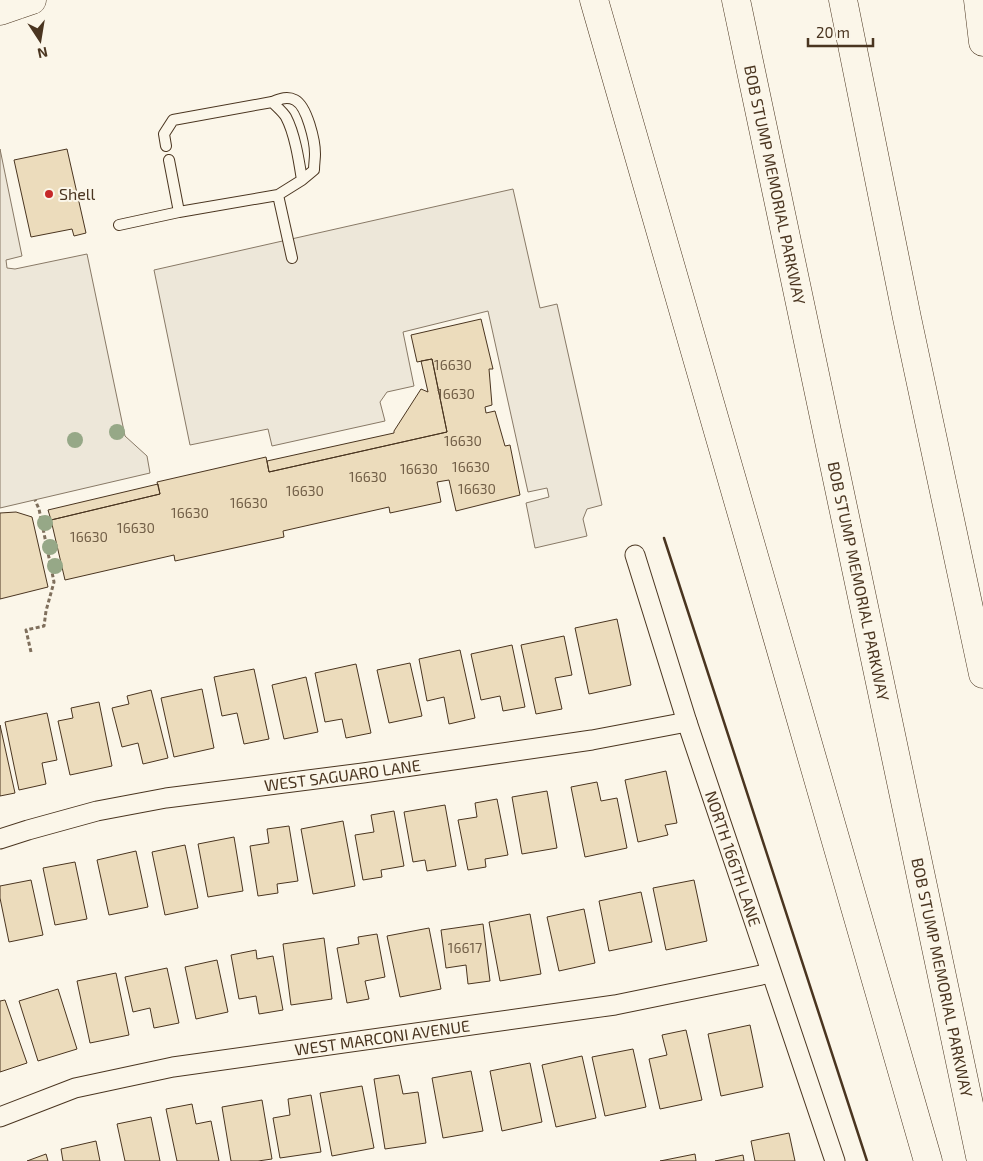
<svg xmlns="http://www.w3.org/2000/svg" width="983" height="1161" font-family="'Exo 2',sans-serif">
<style>
.parking{fill:#ede7d9;stroke:#887966}
.building{fill:#ecdcbc;stroke:#4a3520}
.lines{fill:none;stroke-linecap:round;stroke-linejoin:round}
.lane-casing{stroke:#4a3520;stroke-width:12}
.street-casing{stroke:#4a3520;stroke-width:21}
.secondary-casing{stroke:#4a3520;stroke-width:29}
.highway-casing{stroke:#4a3520;stroke-width:29}
.path{stroke:#7f6f5c;stroke-width:3;stroke-dasharray:4 2.5;stroke-linecap:butt}
.lane{stroke:#fbf6e9;stroke-width:10}
.street{stroke:#fbf6e9;stroke-width:19}
.secondary{stroke:#fbf6e9;stroke-width:28}
.highway{stroke:#fbf6e9;stroke-width:28}
.wall{stroke:#4a3520;stroke-width:2.5}
.tree{fill:#96a887}
.poi-dot{fill:#c62828;stroke:#fbf6e9;stroke-width:2}
.labels{text-anchor:middle;stroke-width:4;stroke-linejoin:round;paint-order:stroke}
.number-label{font-size:14px;fill:#725f47}
.street-label{font-size:16px;fill:#4a3520;stroke:#fbf6e9}
.poi-label{font-size:16px;fill:#4a3520;stroke:#fbf6e9;text-anchor:start}
</style>
<rect width="100%" height="100%" fill="#fbf6e9"/>
<path class="parking" d="M0,149L22,256L6,260L7,268L15,269L87,254L125,436L147,456L150,473L0,508Z
M513,189L540,308L557,304L602,505L587,509L583,519L587,536L535,548L526,503L549,497L547,488L528,492L488,311L403,332L414,386L387,392L380,402L385,421L272,446L268,429L190,445L154,270Z"/>
<path class="building" d="M67,149L86,233L74,236L72,229L31,237L14,160Z
M481,319L493,369H489L492,405L485,407L486,413L495,411L505,446L510,445L520,495L456,511L449,480L437,482L441,502L390,513L389,507L283,531L284,537L175,561L174,555L65,580L51,520L160,494L157,482L266,457L269,472L447,432L432,359L417,362L411,335Z
M432,359L447,432L269,472L267,461L394,433V431L421,389L428,392L421,361Z
M158,484L160,494L51,520L48,510Z
M16,512L32,517L48,587L0,599V513Z
M617,619L631,685L589,694L575,628Z
M564,636L572,675L555,678L562,709L536,714L521,645Z
M512,645L525,707L503,711L500,696L481,700L471,654Z
M460,650L475,718L449,724L444,697L427,701L419,659Z
M410,663L422,716L389,723L377,670Z
M356,664L371,733L346,738L342,719L325,722L315,673Z
M254,669L269,739L244,744L237,713L222,716L214,677Z
M306,677L318,732L284,739L272,685Z
M202,689L214,748L174,757L161,698Z
M151,690L168,758L143,764L138,743L122,747L112,708L129,704L127,696Z
M99,702L112,766L70,775L58,721L73,718L71,708Z
M47,713L57,760L42,763L46,784L19,790L5,722Z
M0,725L15,793L0,796Z
M666,771L677,823L665,825L668,835L638,842L625,780Z
M597,782L601,801L617,798L627,848L585,857L571,787Z
M547,791L557,848L522,854L512,797Z
M497,799L508,855L485,859L486,867L468,870L458,820L477,817L475,803Z
M445,805L456,866L427,871L425,860L413,862L404,812Z
M394,811L404,866L381,870L382,877L363,880L355,835L374,832L371,815Z
M343,821L355,886L313,894L301,829Z
M289,826L298,881L277,884L278,893L258,896L250,846L269,843L267,829Z
M234,837L243,891L208,897L198,844Z
M185,845L198,908L165,915L152,852Z
M136,851L148,907L109,915L97,860Z
M75,862L87,919L55,925L43,868Z
M31,880L43,935L9,942L0,898V886Z
M694,880L707,941L666,950L653,888Z
M641,892L652,942L609,951L599,901Z
M584,909L595,963L559,971L547,917Z
M530,914L541,974L500,981L489,922Z
M483,924L490,981L468,984L466,965L446,968L441,930Z
M429,928L441,989L400,997L387,936Z
M377,934L385,977L365,981L369,999L347,1003L337,948L359,944L358,937Z
M324,938L332,999L291,1005L283,944Z
M256,950L257,959L273,956L283,1010L259,1014L256,996L239,999L231,955Z
M217,960L228,1012L196,1019L185,967Z
M167,968L179,1023L154,1028L150,1008L133,1012L125,977Z
M116,973L129,1035L90,1043L77,981Z
M58,989L77,1049L38,1061L19,1001Z
M5,1000L27,1063L0,1072V1001Z
M750,1025L763,1087L721,1096L708,1034Z
M686,1030L702,1100L660,1109L649,1059L667,1055L662,1035Z
M633,1049L646,1107L605,1116L592,1057Z
M582,1056L596,1118L556,1127L542,1065Z
M530,1063L542,1122L502,1131L490,1071Z
M471,1071L483,1131L443,1138L432,1078Z
M399,1075L403,1094L418,1092L426,1143L385,1149L374,1079Z
M362,1086L374,1148L332,1156L320,1093Z
M311,1095L321,1152L280,1158L273,1118L290,1115L288,1099Z
M262,1100L272,1159L258,1161H231L222,1107Z
M192,1104L196,1124L211,1121L219,1161H177L166,1109Z
M151,1117L160,1161H125L117,1124Z
M789,1133L795,1161H755L751,1141Z
M96,1141L100,1161H63L61,1149Z
M46,1154L48,1161H27Z
M695,1154L696,1161H660Z
M743,1155L744,1161H715Z"/>
<g class="lines">
<defs>
<path id="lane" d="M272,102C277,107 283,112 286,117C295,134 299,161 302,180
M166,146L164,134L173,120L272,102C280,99 287,96 295,100C307,106 315,141 315,154C315,159 314,164 314,170L302,180L278,195
M169,160L179,212
M119,225L179,212L278,195L292,258"/>
<g id="street">
<path id="s1" d="M635,555L687,722L835,1161"/>
<path id="s2" d="M0,839L28,830L97,811L166,798L363,773L592,740L687,722"/>
<path id="s3" d="M0,1117L75,1088L173,1067L615,1005L771,973"/>
</g>
<path id="secondary" d="M0,11L32,0"/>
<g id="highway">
<path d="M594,0L928,1161"/>
<path id="s4" d="M736,0L981,1161"/>
<path d="M843,0L907,318L983,674"/>
<path d="M978,0L983,42"/>
</g>
</defs>
<use href="#lane" class="lane-casing"/>
<use href="#street" class="street-casing"/>
<use href="#secondary" class="secondary-casing"/>
<use href="#highway" class="highway-casing"/>
<path class="path" d="M31,652L26,630L44,626L46,611L54,582L39,509L35,500"/>
<use href="#lane" class="lane"/>
<use href="#street" class="street"/>
<use href="#secondary" class="secondary"/>
<use href="#highway" class="highway"/>
<path class="wall" d="M664,538L867,1161"/>
</g>
<g class="tree">
<circle cx="117" cy="432" r="8"/>
<circle cx="75" cy="440" r="8"/>
<circle cx="45" cy="523" r="8"/>
<circle cx="50" cy="547" r="8"/>
<circle cx="55" cy="566" r="8"/>
</g>
<circle class="poi-dot" cx="49" cy="194" r="5"/>
<g class="labels">
<g class="number-label">
<text x="453" y="370">16630</text>
<text x="456" y="399">16630</text>
<text x="463" y="446">16630</text>
<text x="471" y="472">16630</text>
<text x="419" y="474">16630</text>
<text x="368" y="482">16630</text>
<text x="477" y="494">16630</text>
<text x="305" y="496">16630</text>
<text x="249" y="508">16630</text>
<text x="190" y="518">16630</text>
<text x="136" y="533">16630</text>
<text x="89" y="542">16630</text>
<text x="465" y="953">16617</text>
</g>
<g class="street-label">
<text dy="6" stroke="none"><textPath href="#s4" startOffset="189">BOB STUMP MEMORIAL PARKWAY</textPath></text>
<text dy="6" stroke="none"><textPath href="#s4" startOffset="594">BOB STUMP MEMORIAL PARKWAY</textPath></text>
<text dy="6" stroke="none"><textPath href="#s2" startOffset="349">WEST SAGUARO LANE</textPath></text>
<text dy="6" stroke="none"><textPath href="#s1" startOffset="319">NORTH 166TH LANE</textPath></text>
<text dy="6" stroke="none"><textPath href="#s4" startOffset="999">BOB STUMP MEMORIAL PARKWAY</textPath></text>
<text dy="6" stroke="none"><textPath href="#s3" startOffset="392">WEST MARCONI AVENUE</textPath></text>
</g>
<g class="poi-label">
<text x="59" y="200">Shell</text>
</g>
</g>
<g transform="translate(40 40) rotate(168)" stroke="#fbf6e9" stroke-width="4" paint-order="stroke">
<path d="M0-4L9 19L0 12L-9 19Z" fill="#4a3520"/>
<text y="-8" font-size="14" font-weight="bold" text-anchor="middle" fill="#4a3520">N</text>
</g>
<path d="M808 38v8h65v-8" fill="none" stroke="#4a3520" stroke-width="2.5"/>
<text x="816" y="38" font-size="15" fill="#4a3520" stroke="#fbf6e9" stroke-width="4" paint-order="stroke">20 m</text>
</svg>
